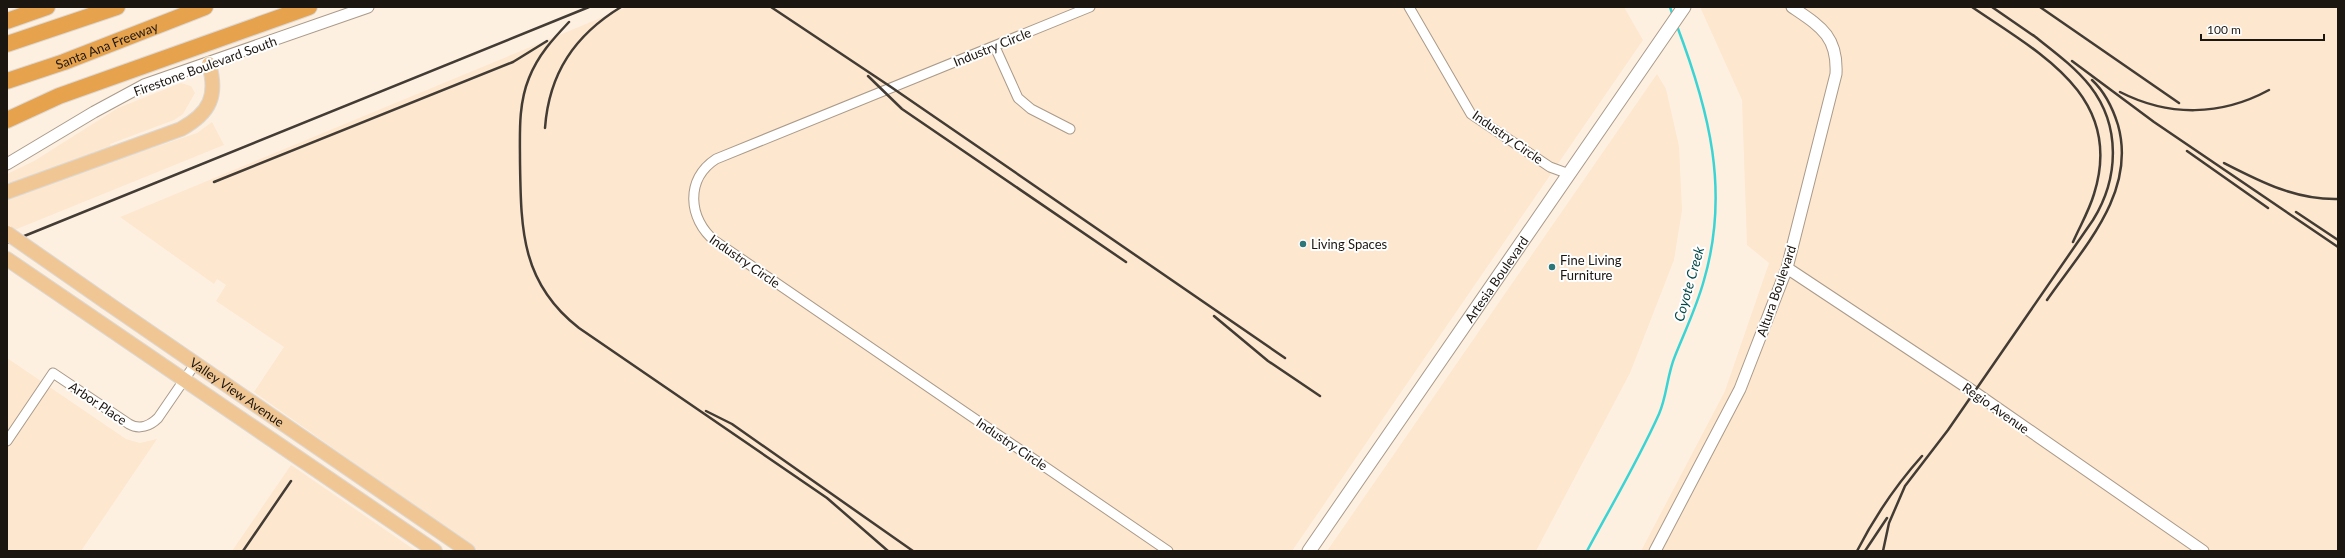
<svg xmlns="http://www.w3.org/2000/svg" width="2345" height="558" font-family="Lato,sans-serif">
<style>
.built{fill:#fde7cf}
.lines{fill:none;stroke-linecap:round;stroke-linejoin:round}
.stream{stroke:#3ad4d5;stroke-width:2.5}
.minor-casing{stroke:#aa9a89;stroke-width:11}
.tertiary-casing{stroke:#aa9a89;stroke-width:13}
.secondary-casing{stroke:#aa9a89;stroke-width:15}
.primary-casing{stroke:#dbdad9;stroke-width:16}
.motorway-casing{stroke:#dbdad9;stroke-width:18}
.minor{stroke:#fff;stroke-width:9}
.tertiary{stroke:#fff;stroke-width:11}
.secondary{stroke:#fff;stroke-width:13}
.primary{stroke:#f0c794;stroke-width:14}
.motorway{stroke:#e6a24d;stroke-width:16}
.rail{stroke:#433c34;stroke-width:2.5}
.primary-bridge-casing{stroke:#dbdad9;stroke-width:16;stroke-linecap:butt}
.primary-bridge{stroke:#f0c794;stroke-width:14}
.poi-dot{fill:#2d7778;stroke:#fff;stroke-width:1.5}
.labels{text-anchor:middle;stroke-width:4;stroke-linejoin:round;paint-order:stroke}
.street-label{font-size:13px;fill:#1c1610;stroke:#fff}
.poi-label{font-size:13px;fill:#1c1610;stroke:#fff;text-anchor:start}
.water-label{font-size:14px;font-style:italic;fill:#024848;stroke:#fff}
</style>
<rect width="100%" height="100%" fill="#fef0e1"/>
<path class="built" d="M627,7H1624L1643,40L1292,551H478L254,392L284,347L216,301L226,285L217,279L214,284L120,217Z
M1702,7H2338V551H1641L1725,391L1769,263L1747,245L1742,100L1701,9Z
M1657,74L1666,89L1679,146L1682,210L1674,260L1630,373L1536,551H1327Z
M181,83L191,86L195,93L183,114L174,120L110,144L116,160L197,133L212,122L224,145L7,233V174L34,161L118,108Z
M7,358L126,439L140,443L157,439L81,551H7Z
M291,465L416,551H232Z"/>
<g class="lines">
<path class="stream" d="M1670,7L1673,16
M1587,551C1611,506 1638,461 1659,414C1667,396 1667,375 1675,356C1685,331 1697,306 1704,280C1730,191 1709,110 1677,26"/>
<defs>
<path id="minor" d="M1090,7L716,159C685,179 688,219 715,241L1168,551
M1409,7L1471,114L1550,167L1569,174
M995,47L1018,98L1031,109L1070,129
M7,441L53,373L129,424C139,430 150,426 158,418L195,364"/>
<path id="tertiary" d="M7,164L94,112L144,85L368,7
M1787,268L1974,392L2203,551
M1655,551L1740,389L1787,268L1836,74C1838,36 1820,26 1792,7"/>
<g id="secondary">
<path id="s1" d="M1309,551L1684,7"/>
</g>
<g id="primary">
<path d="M7,192L181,129C210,113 218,96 209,64"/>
<path d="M7,259L435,551"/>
<path id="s2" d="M106,302L468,551"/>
</g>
<g id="motorway">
<path d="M7,21L47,7"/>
<path d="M7,44L117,7"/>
<path id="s3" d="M7,81L64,62L205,7"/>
<path d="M7,120L59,96L309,7"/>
</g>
</defs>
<use href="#minor" class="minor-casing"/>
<use href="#tertiary" class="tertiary-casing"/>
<use href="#secondary" class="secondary-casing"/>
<use href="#primary" class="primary-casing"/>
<use href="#motorway" class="motorway-casing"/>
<use href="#minor" class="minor"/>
<use href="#tertiary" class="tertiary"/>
<use href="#secondary" class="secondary"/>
<use href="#primary" class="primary"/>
<use href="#motorway" class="motorway"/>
<path class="rail" d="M771,7L891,87L1285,358
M1972,7C2039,53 2125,96 2094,194C2089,211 2080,226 2073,242
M1992,7L2037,38
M2040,7L2179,103
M569,22C553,39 538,55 529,78C518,105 520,134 520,162C521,229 521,283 579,328L827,498L888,551
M2072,61L2154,122L2338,247
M868,76L902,109L1126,262
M2120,92C2169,117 2221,116 2269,90
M545,128C549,73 575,35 621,7
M2187,151L2268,208
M2224,163C2261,182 2296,200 2338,199
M214,182L513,62L547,41
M2296,212L2338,240
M7,243L589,7
M2047,300C2083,248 2137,193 2118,125C2113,109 2105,92 2092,80
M1214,316L1268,361L1320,396
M706,411L732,424L913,551
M243,551L291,481
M1857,551C1875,516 1896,485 1922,456
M1865,551L1887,518
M1883,551L1889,523L1905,486L1948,430L2093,220C2119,178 2121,126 2090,86C2074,66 2053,51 2033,35"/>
<defs>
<path id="primary-bridge" d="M7,233L106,302"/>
</defs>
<use href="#primary-bridge" class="primary-bridge-casing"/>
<use href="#primary-bridge" class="primary-bridge"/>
</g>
<g class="poi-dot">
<circle cx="1303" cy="244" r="4"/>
<circle cx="1552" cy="267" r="4"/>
</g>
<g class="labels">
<g class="street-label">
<text dy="5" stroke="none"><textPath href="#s3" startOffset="106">Santa Ana Freeway</textPath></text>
<text transform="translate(992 47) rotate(-22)" y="5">Industry Circle</text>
<text transform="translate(205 66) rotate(-20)" y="5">Firestone Boulevard South</text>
<text transform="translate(1508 137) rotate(35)" y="5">Industry Circle</text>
<text transform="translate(745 261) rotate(35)" y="5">Industry Circle</text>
<text dy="5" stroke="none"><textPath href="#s1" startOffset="330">Artesia Boulevard</textPath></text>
<text transform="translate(1776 291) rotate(-71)" y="5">Altura Boulevard</text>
<text dy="5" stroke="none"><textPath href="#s2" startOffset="159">Valley View Avenue</textPath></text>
<text transform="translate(98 403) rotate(34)" y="5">Arbor Place</text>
<text transform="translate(1996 408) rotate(35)" y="5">Regio Avenue</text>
<text transform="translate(1012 444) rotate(34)" y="5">Industry Circle</text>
</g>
<g class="poi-label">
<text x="1311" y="249">Living Spaces</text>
<text x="1560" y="265">Fine Living<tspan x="1560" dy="15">Furniture</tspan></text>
</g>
<g class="water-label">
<text transform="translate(1689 284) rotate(-74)" y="5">Coyote Creek</text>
</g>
</g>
<rect width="2345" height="558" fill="none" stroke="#1c1610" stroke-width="16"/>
<path d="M2201 34v6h123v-6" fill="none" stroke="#1c1610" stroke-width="2"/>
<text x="2207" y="34" font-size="12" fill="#1c1610" stroke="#ffffff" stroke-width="3" paint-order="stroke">100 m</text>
</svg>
